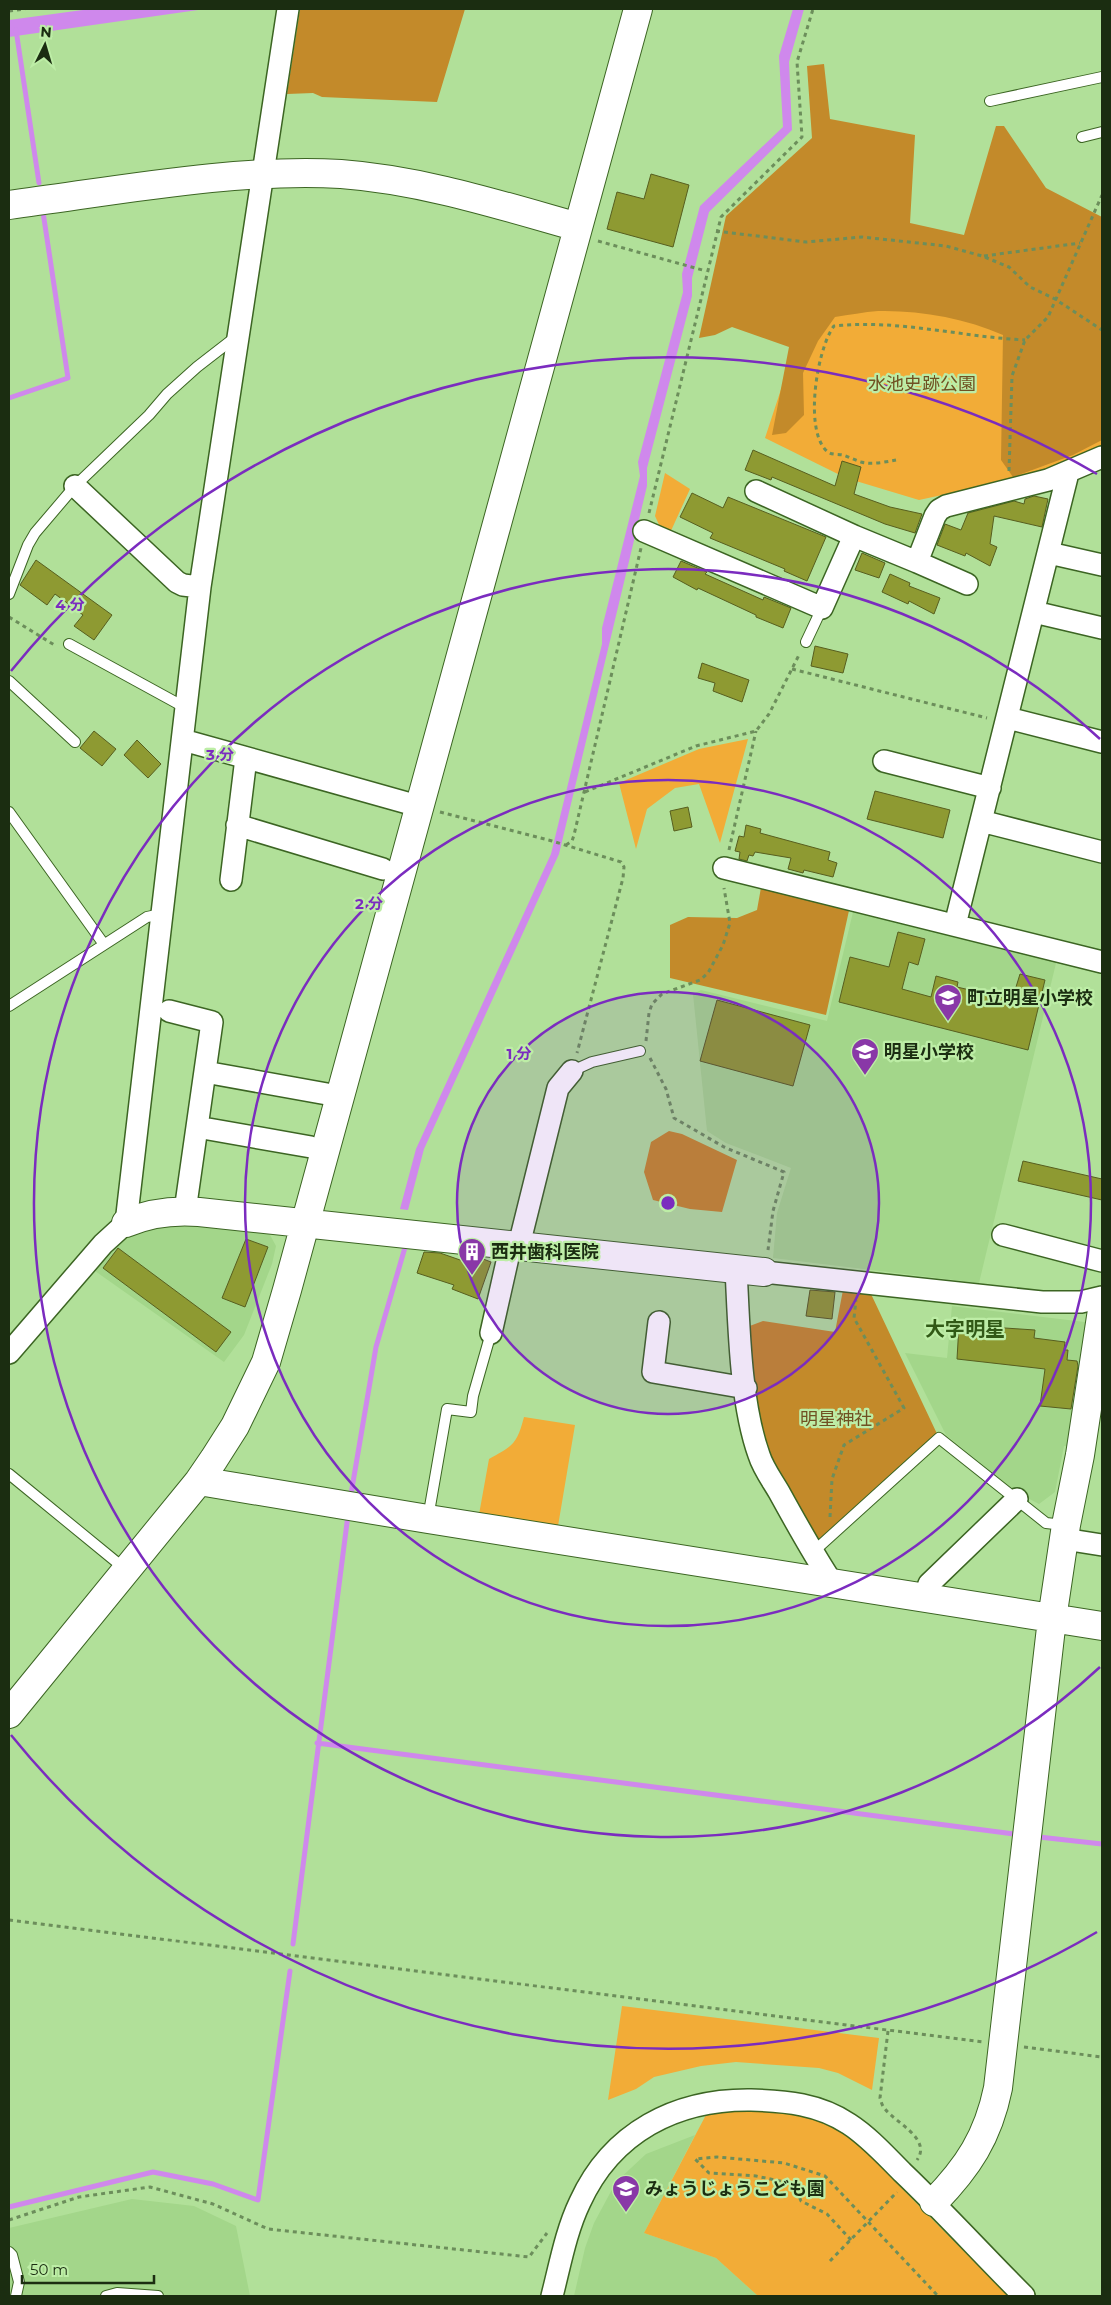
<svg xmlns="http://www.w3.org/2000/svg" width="1111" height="2305" font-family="Montserrat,'Noto Sans JP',sans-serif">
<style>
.built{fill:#a3d68a}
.green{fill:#f2ac37}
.forest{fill:#c38a2a}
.water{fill:#cf88ec}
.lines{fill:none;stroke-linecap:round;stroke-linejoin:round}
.stream{stroke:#cf88ec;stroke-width:5}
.building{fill:#8e9a32;stroke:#575e1f}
.lane-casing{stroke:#3c6523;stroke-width:12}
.street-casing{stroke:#3c6523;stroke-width:24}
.secondary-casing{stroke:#3c6523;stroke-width:30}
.path{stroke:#6c8e5b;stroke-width:3;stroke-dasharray:4 4;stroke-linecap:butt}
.lane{stroke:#fff;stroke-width:10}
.street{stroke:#fff;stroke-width:21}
.secondary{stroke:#fff;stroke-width:28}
.ring{fill:none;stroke:#7b2cbf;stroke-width:2.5}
.labels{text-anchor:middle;stroke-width:4.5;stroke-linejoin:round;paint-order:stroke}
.park-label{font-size:18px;fill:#705122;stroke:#bdeda6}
.poi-label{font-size:18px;font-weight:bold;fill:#1b2d11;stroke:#bdeda6;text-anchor:start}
.quarter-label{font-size:20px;font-weight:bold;fill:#315916;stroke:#bdeda6}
.centre{fill:#7b2cbf;stroke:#bdeda6;stroke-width:2.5}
.ring-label{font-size:15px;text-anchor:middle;font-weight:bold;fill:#7b2cbf;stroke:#bdeda6;stroke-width:4.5;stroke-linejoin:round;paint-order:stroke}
</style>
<rect width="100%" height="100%" fill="#b1e099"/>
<path class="built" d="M854,908L1057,959L979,1283L773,1258L777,1213L791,1168L726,1143L707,1131L693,994L701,990L827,1021Z
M173,1220L259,1230L270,1235L276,1246L272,1264L244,1335L224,1362L95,1271L128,1235Z
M952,1306L1093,1323L1077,1448L1064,1446L1055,1492L1039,1504L1016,1492L946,1435L905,1353L947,1358Z
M695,2135L644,2233L716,2258L758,2296H574L585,2248L594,2223L616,2182L646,2154Z
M132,2199L194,2206L236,2226L250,2296H9V2228Z"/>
<path class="green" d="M832,286L1102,334V446L1074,460L1016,479L919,500L846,478L765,438L788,368Z
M665,473L690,489L670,533L661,529L655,516Z
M748,739L720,843L699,784L675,788L647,809L636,849L619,783L699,749Z
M524,1417L575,1425L558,1526L478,1520L489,1459C513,1446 517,1444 524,1417Z
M622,2006L879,2038L872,2090L838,2073L819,2068L736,2062L701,2066L654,2077L636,2089L608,2100Z
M708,2111C753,2111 800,2109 840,2130C849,2135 856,2144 864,2150L1008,2296H758L716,2258L644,2233Z"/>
<path class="forest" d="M300,9H465L437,102L322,97L313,93L287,94Z
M824,64L830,119L915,135L910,223L964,235L996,126H1004L1046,188L1102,217V440L1073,455L1013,477L1001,460L1003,335C965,318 919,310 878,311C864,312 849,315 835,317L818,341L803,373L804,415L786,433L772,435L789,347L732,327L715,335L699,338L726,216L812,138L807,66Z
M762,882L850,906L826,1015L670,978V925L688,917L737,918L757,910Z
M669,1131L682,1134L737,1160L722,1212L690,1209L653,1200L644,1172L651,1142Z
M843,1290L871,1294L939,1438L812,1553L759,1456L739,1330L763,1321L835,1332Z"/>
<path class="water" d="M90,9H205L9,37V20Z
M793,9H804L789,62L792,130L709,212L692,278V296L647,468V486L559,854L424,1149L408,1210L400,1209L416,1149L551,854L602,644V628L640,476L638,462L683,292L682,274L700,206L783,127L779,56Z"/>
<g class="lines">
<path class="stream" d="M16,30L39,183
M9,398L68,378L43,212
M351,1494L376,1347L406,1244
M317,1743L1014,1834
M1039,1837L1102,1844
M293,1944L348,1515
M9,2207L153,2172L213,2184L258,2200L290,1971"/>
</g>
<path class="building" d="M651,174L689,185L673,247L607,229L617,192L644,199Z
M753,450L835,486L842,461L861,467L854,494L890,507L922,514L915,533L885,524L772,477L771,480L745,470Z
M692,493L723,508L728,497L826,537L807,581L784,571L785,569L710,538L713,533L680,517Z
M1034,496L1048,499L1042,527L994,516L990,544L997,547L990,566L966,553L965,556L937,545L945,524L961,530L968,513L1014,501L1024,504L1025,499Z
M862,553L885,563L879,578L855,570Z
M36,560L112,615L94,640L74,626L83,615L55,594L47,605L20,585Z
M681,561L707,572L705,574L763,600L764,597L791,608L783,628L756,617V615L698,588L697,590L673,577Z
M890,574L910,583L909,586L940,598L934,614L909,601L908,604L882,592Z
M815,646L848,654L843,673L811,666Z
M702,663L749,680L742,702L713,691L715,683L698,678Z
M94,731L116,749L102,766L80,748Z
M137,740L161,764L148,778L124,755Z
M875,791L950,810L943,838L867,819Z
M688,807L692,827L674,831L670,811Z
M746,825L761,829L760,833L830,852L828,860L837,863L833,877L804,870L803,873L788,869L791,858L755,852L753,856L749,855L747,861L739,859L740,852L735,851L739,836L744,837Z
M898,932L925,939L918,965L909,962L902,989L931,997L936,976L958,982L957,987L1012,1000L1020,974L1045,980L1028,1050L839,1002L850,957L889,967Z
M717,1000L810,1025L793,1086L700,1061Z
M1023,1161L1102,1179V1200L1018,1181Z
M246,1239L268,1247L245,1307L222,1298Z
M118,1248L231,1332L216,1352L103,1268Z
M424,1252L440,1253L463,1261L465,1256L478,1257L491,1262L478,1299L452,1289L454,1285L417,1273Z
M810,1290L835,1292L832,1319L806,1316Z
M959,1325L1035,1330L1034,1338L1065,1342L1064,1350H1068L1067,1360L1077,1361L1078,1366L1071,1409L1040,1406L1045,1369L957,1359Z"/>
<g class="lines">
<defs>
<path id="lane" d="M990,101L1102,77
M1082,137L1102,132
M9,594L28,545L35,533L75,486L149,415L167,394L197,367L237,336
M806,642L822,608
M69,644L186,708
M9,681L75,742
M9,812L103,943
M9,1006L147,917L161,914
M572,1071L592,1062L640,1051
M9,1474L125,1569
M428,1518L447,1409L471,1412L473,1396L491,1333
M812,1553L939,1438L1046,1523L1064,1525
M9,2252L12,2255L19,2282L16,2296
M106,2296L117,2293L158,2296"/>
<path id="street" d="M75,486L177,582L183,585L200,587
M756,491L854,536
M644,531L822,608L854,536L917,562L935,516L939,510L946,506L1048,480L1102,457
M1049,553L1102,565
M917,562L967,584
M1034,612L1102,628
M1008,718L1102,742
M183,740L418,806
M884,761L990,788
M981,821L1102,852
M237,825L383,869
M724,868L1102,962
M231,880L246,758
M955,925L1068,473
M169,1011L212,1022L185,1211
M205,1072L327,1094
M197,1127L311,1147
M1003,1235L1102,1261
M519,1245L558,1088L572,1071
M736,1269C739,1325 740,1402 759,1455C763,1468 772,1480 779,1492C796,1523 813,1554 833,1584
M764,1272L1042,1302H1081L1102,1297
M659,1322L653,1372L746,1388
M491,1333L511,1244
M9,1353L103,1244L126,1223L200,587L288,9
M1064,1539L1102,1545
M924,1598L929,1584L1017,1499
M552,2296C560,2265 566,2231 580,2202C612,2132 676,2099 751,2100C786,2101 819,2104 849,2124C869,2137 885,2155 902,2172C944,2212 983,2255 1024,2296"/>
<path id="secondary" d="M9,205C116,191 234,168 341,174C422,180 500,205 578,227
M126,1223C149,1213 173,1210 199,1212L764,1272
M199,1481L428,1519L1102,1626
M9,1714L199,1481L214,1459L235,1426L266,1362L287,1290L638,9
M934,2202C968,2167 988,2137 998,2088L1052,1619L1066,1525L1080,1455L1102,1310"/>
</defs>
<use href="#lane" class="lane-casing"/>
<use href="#street" class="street-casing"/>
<use href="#secondary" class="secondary-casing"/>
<path class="path" d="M9,11L25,9
M716,231L806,242L862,237L946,246L982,256L1009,267L1030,287L1055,299L1102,330
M598,241L706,271
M984,256L1080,243
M896,460C885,462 872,465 861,462C855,460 849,457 843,455C838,454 832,455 828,452C803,433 817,348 834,326C897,319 962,337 1025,340
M1009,471L1012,376L1025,340L1048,317L1102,195
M649,513L721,217L802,137L797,62L813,9
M9,617L56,646
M792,669L987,718
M585,792L696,746L756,731L769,714L800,653
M440,812L552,841L621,862L624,867L623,878L577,1053
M566,845L572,841L574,835L641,548
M729,850L756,731
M646,1041L649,1013L652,1004L662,994L700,980L708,973L723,945L730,923L724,888
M650,1058L666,1089L674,1118L724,1147L784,1172L773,1211L768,1250
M830,1517L832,1479L844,1445L904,1408L854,1318L856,1300
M9,1920L983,2042
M888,2031L880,2098C881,2101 882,2106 885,2109C896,2123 932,2139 917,2160
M1024,2047L1102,2057
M9,2220L79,2197L150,2187L213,2204L268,2229L529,2257L547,2233
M851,2240L827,2214L801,2201L794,2184L756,2176L709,2173L695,2159L717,2157L784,2163L825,2176L938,2296
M830,2261L897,2192"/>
<use href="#lane" class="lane"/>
<use href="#street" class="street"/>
<use href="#secondary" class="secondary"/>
</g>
<circle cx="668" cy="1203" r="211" fill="#7b2cbf" fill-opacity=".12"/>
<g class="ring">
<circle cx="668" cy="1203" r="211"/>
<circle cx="668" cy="1203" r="423"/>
<path d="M1100 1667A634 634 0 1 1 1100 739"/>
<path d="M1097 1932A846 846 0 0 1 11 1735M11 671A846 846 0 0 1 1097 474"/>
</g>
<defs>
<symbol id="school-pin" viewBox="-11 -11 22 30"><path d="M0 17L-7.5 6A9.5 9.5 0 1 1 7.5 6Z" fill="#8938a7" stroke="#bdeda6"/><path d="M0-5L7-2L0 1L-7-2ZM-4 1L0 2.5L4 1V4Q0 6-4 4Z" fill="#fff"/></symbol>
<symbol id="building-pin" viewBox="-11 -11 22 30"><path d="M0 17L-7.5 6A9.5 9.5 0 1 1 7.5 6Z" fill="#8938a7" stroke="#bdeda6"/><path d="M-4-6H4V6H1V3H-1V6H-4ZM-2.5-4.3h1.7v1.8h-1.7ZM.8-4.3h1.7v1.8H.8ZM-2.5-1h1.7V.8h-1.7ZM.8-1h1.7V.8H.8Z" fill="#fff"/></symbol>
</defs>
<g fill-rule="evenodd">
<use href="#school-pin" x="932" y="982" width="32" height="43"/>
<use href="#school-pin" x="849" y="1036" width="32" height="43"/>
<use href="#building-pin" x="456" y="1236" width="32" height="43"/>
<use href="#school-pin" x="610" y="2173" width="32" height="43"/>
</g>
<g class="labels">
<g class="park-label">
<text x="922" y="390">水池史跡公園</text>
<text x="836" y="1425">明星神社</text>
</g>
<g class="poi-label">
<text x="967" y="1004">町立明星小学校</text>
<text x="884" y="1058">明星小学校</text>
<text x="491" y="1258">西井歯科医院</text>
<text x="645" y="2195">みょうじょうこども園</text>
</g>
<g class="quarter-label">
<text x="965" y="1336">大字明星</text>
</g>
</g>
<circle cx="668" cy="1203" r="8" class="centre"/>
<g class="ring-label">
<text x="70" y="610">4 分</text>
<text x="220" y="760">3 分</text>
<text x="369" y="909">2 分</text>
<text x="519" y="1059">1 分</text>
</g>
<rect width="1111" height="2305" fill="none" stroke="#1b2d11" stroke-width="20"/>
<g transform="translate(45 45) rotate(5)" stroke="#bdeda6" stroke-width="4" paint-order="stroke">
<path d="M0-4L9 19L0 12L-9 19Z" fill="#1b2d11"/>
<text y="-8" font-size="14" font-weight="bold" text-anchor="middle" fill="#1b2d11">N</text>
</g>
<path d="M22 2275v8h132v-8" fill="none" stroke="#1b2d11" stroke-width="2.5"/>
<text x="30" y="2275" font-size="15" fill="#1b2d11" stroke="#bdeda6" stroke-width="4" paint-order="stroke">50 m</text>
</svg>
